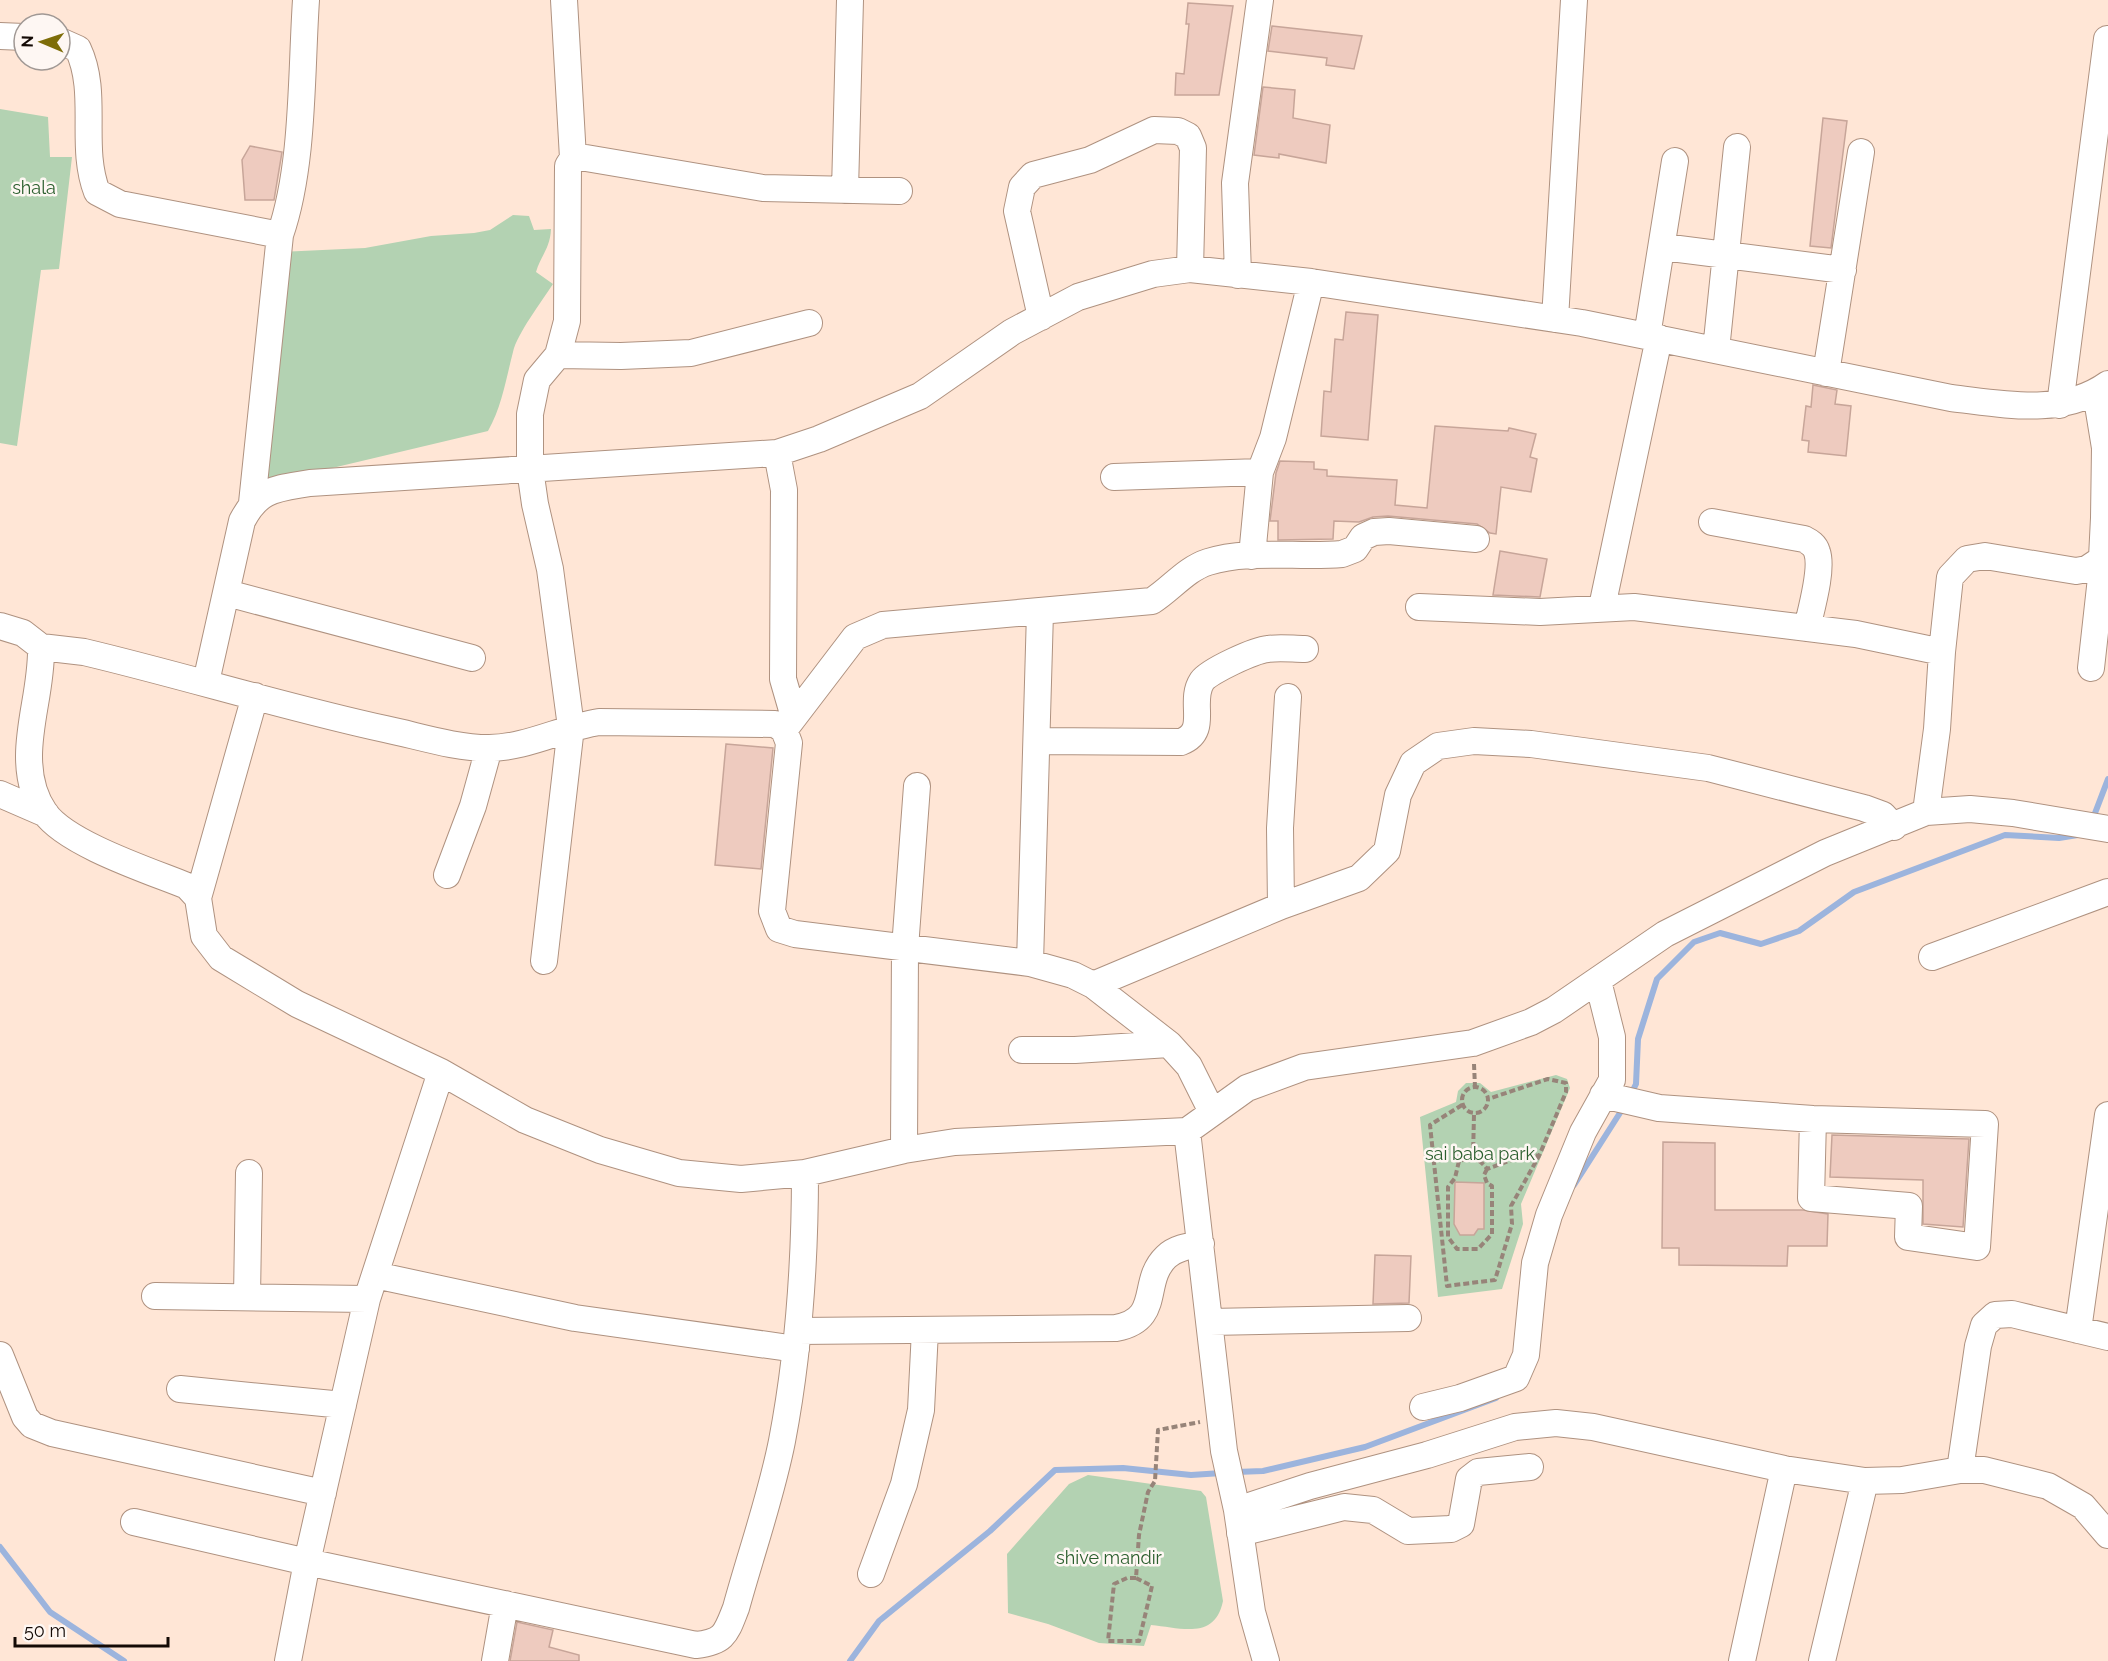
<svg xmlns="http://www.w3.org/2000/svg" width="2108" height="1661" font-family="Raleway,sans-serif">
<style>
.green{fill:#b3d2b2}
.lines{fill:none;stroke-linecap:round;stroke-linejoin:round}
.stream{stroke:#9cb4dd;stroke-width:6}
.building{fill:#eecbbf;stroke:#c7a599;stroke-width:1.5}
.minor-casing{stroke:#af9280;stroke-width:28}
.path{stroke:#978479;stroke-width:4;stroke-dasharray:6 3;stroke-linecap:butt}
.minor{stroke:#fff;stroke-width:26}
.labels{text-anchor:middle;stroke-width:5;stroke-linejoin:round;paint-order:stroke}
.park-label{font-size:18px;fill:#2a5e2d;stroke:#fef7f3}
</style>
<rect width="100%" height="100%" fill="#ffe6d6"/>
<path class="green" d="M0,109L48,117L50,157H72L59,269L41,270L17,446L0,443Z
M513,215L529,216L534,230L551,229C550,249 541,255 536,272L553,284C542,301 517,334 513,352C506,379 502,406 488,431L307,474L268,479L258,468L280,252L365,248L431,236L474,233L490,230Z
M1556,1075L1567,1079L1570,1088L1521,1204L1523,1224L1502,1289L1438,1297L1420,1117L1456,1102L1458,1091L1466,1083H1480L1491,1092Z
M1088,1475L1201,1491L1206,1497L1223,1601C1215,1640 1182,1628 1151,1625L1144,1646L1099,1643L1048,1624L1008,1613L1007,1554L1069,1484Z"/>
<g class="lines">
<path class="stream" d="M2092,821L2108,779
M1630,1096L1636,1084L1638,1039L1657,979L1694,942L1720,933L1761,944L1799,931L1854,892L2005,835L2059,838L2084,834
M1574,1185L1625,1105
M1236,1472L1263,1471L1365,1447L1496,1398
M0,1547L50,1612L124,1661
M850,1661L879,1621L990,1531L1055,1470L1123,1468L1191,1475L1222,1473"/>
</g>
<path class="building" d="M1188,3L1233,6L1219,95H1175L1176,73L1184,74L1189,24H1186Z
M1272,26L1362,36L1354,69L1326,65L1327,58L1268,51Z
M1263,87L1295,90L1293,118L1330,125L1326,163L1279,154V158L1254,155Z
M1823,118L1847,121L1831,248L1810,246Z
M250,146L282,152L274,200H245L242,160Z
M1346,312L1378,315L1368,440L1321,436L1324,391L1331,392L1335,339L1343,340Z
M1813,385L1837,390L1835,404L1851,406L1846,456L1808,452L1809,441L1802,440L1806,406L1811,407Z
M1435,426L1508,431L1509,428L1536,434L1530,457L1537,459L1531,492L1501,487L1496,534L1490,533L1477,524L1388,516L1373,517L1359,522L1334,521L1333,539L1278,540V521H1270L1276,473L1280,461L1314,462V469L1327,470V476L1397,480L1395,505L1427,508Z
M1500,551L1547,559L1540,597L1493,595Z
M726,744L773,748L761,869L715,865Z
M1832,1135L1969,1139L1963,1227L1923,1224V1180L1830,1177Z
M1663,1142L1715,1143V1210H1803L1828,1214L1827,1246H1788L1787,1266L1679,1265V1248H1662Z
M1455,1182L1484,1183V1229H1478L1474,1235H1460L1454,1224Z
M1375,1255L1411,1256L1409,1303L1373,1304Z
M517,1622L553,1630L549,1647L579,1655V1661H510Z"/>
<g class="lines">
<defs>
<path id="minor" d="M564,0L573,158
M0,36L24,37
M60,41L78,49C99,93 79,146 97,192L120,204L280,235
M845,190L850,0
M1663,247L1843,270
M1238,275L1235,183L1260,0
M1041,317L1017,211L1022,187L1033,175L1090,160L1154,130L1178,131L1188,136L1193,148L1190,269
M1555,319L1574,0
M1647,336L1675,161
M1716,350L1737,147
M558,355L621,356L691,353L809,323
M1826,373L1861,152
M2060,405L2107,39
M777,453L784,490L783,679L794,717
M1114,477L1260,472
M252,503L280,235C304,166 301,74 306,0
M1712,522L1804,539C1810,542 1815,545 1817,552C1823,569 1811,610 1807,628
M1252,556L1260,472L1273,438L1311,282
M227,593L472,658
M1419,607L1540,612L1634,607L1856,634L1942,652
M1602,607L1659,338
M0,626L23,633L41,647C42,684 29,720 29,756C29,777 33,796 45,813C67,844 150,871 187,886L198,898L204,936L221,958L297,1004L441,1072L525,1120L600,1150L679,1173L741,1179L805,1173L904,1150L955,1142L1187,1131L1247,1088L1304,1067L1473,1043L1531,1022L1554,1010L1665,934L1825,853L1926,812L1970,809L2013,813L2108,829
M41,647L84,652C185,676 284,707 385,729C419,736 454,748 489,748C526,748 562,728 599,722L775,724L784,730L789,743L772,911L779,929L795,934L1030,963L1073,975L1093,985L1169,1044L1189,1066L1212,1112
M2091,668L2101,578L2104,518L2105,448L2096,393
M206,682L242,521C259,488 276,489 310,483L777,453L819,439L920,396L1012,332L1078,297L1153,274L1190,269L1311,282L1582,323L1951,398C2003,404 2062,417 2108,384
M784,730L855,637L883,625L1152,601C1171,589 1186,569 1208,562C1248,549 1300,558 1342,554L1355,549L1363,537L1374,532L1389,531L1476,539
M1037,741L1181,742C1210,731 1188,702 1202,681C1209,671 1255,650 1268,649C1280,647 1293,649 1305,649
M0,794L46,814
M1926,812L1937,729L1942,652L1950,577L1967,559L1985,556L2076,571L2087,569L2102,559
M447,875L473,806L489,748
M198,898L255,696
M1281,906L1280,828L1288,697
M1932,957L2108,892
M544,961L571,727L550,569L535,504L530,469V414L537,380L558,355L567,321L568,166L573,158H586L763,188L899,191
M1030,963L1040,612
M1093,985L1281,906L1359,878L1387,851L1398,795L1413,763L1438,746L1474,741L1531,744L1708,768L1864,808L1883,815L1894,827
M1022,1050H1075L1169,1044
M1603,1095L1659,1108L1813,1119L1985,1124L1977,1247L1908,1237L1909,1206L1811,1198L1813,1119
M1187,1131L1224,1451L1237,1510L1252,1612L1266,1661
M904,1150L905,948L917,786
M375,1275L575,1318L796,1349
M155,1296L367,1299
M247,1297L249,1173
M1210,1322L1408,1318
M2078,1330L2108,1115
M798,1331L1116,1328C1163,1319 1140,1282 1166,1257C1175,1248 1189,1246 1201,1244
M0,1355L25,1417L32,1425L52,1433L323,1493
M180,1389L343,1405
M1423,1407L1460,1398L1516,1378L1526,1355L1535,1263L1549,1215L1583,1132L1612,1080V1037L1598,981
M1960,1470L1978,1346L1984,1325L1995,1315L2012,1314L2108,1337
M1237,1510L1310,1486L1427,1455L1515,1427L1556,1423L1593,1427L1784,1469L1865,1481L1902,1480L1960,1470H1984L2048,1486L2083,1506L2108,1535
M134,1522L307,1562L696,1645C725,1642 726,1633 736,1608C751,1553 771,1497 782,1441C799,1352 805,1263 805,1173
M1240,1533L1344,1507L1373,1510L1408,1531L1451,1529L1461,1524L1469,1479L1478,1472L1530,1467
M871,1574L904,1484L921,1410L925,1330
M288,1661L307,1562L367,1299L441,1072
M495,1661L505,1604
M1742,1661L1784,1469
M1822,1661L1865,1481"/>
</defs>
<use href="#minor" class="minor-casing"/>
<path class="path" d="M1474,1064L1475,1087
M1462 1100a13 13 0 1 1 26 0a13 13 0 1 1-26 0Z
M1462,1105L1430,1125L1447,1286L1495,1280L1512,1224L1511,1206L1539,1156
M1473,1157L1474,1114
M1487,1169L1484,1175L1487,1183L1492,1186V1234L1478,1249H1457L1448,1237V1187L1455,1178L1459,1161C1473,1157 1478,1157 1487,1169L1528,1154L1539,1156L1566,1092V1083L1548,1079L1488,1099
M1136,1578H1127L1114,1584L1108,1641H1139L1152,1586L1136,1578L1139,1535L1148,1492L1155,1481L1158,1430L1200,1422"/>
<use href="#minor" class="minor"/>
</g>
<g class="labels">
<g class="park-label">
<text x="34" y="194">shala</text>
<text x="1480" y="1160">sai baba park</text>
<text x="1109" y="1564">shive mandir</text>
</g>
</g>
<g transform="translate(42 42) rotate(272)"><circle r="28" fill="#fef7f3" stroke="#a09894" stroke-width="1.5"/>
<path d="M0-4.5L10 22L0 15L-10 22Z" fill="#7e6d08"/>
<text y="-9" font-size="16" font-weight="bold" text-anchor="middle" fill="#140a05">N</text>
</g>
<path d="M15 1637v9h153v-9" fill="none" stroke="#140a05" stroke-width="3"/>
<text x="24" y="1637" font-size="18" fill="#140a05" stroke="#fef7f3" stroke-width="4.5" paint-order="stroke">50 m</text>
</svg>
